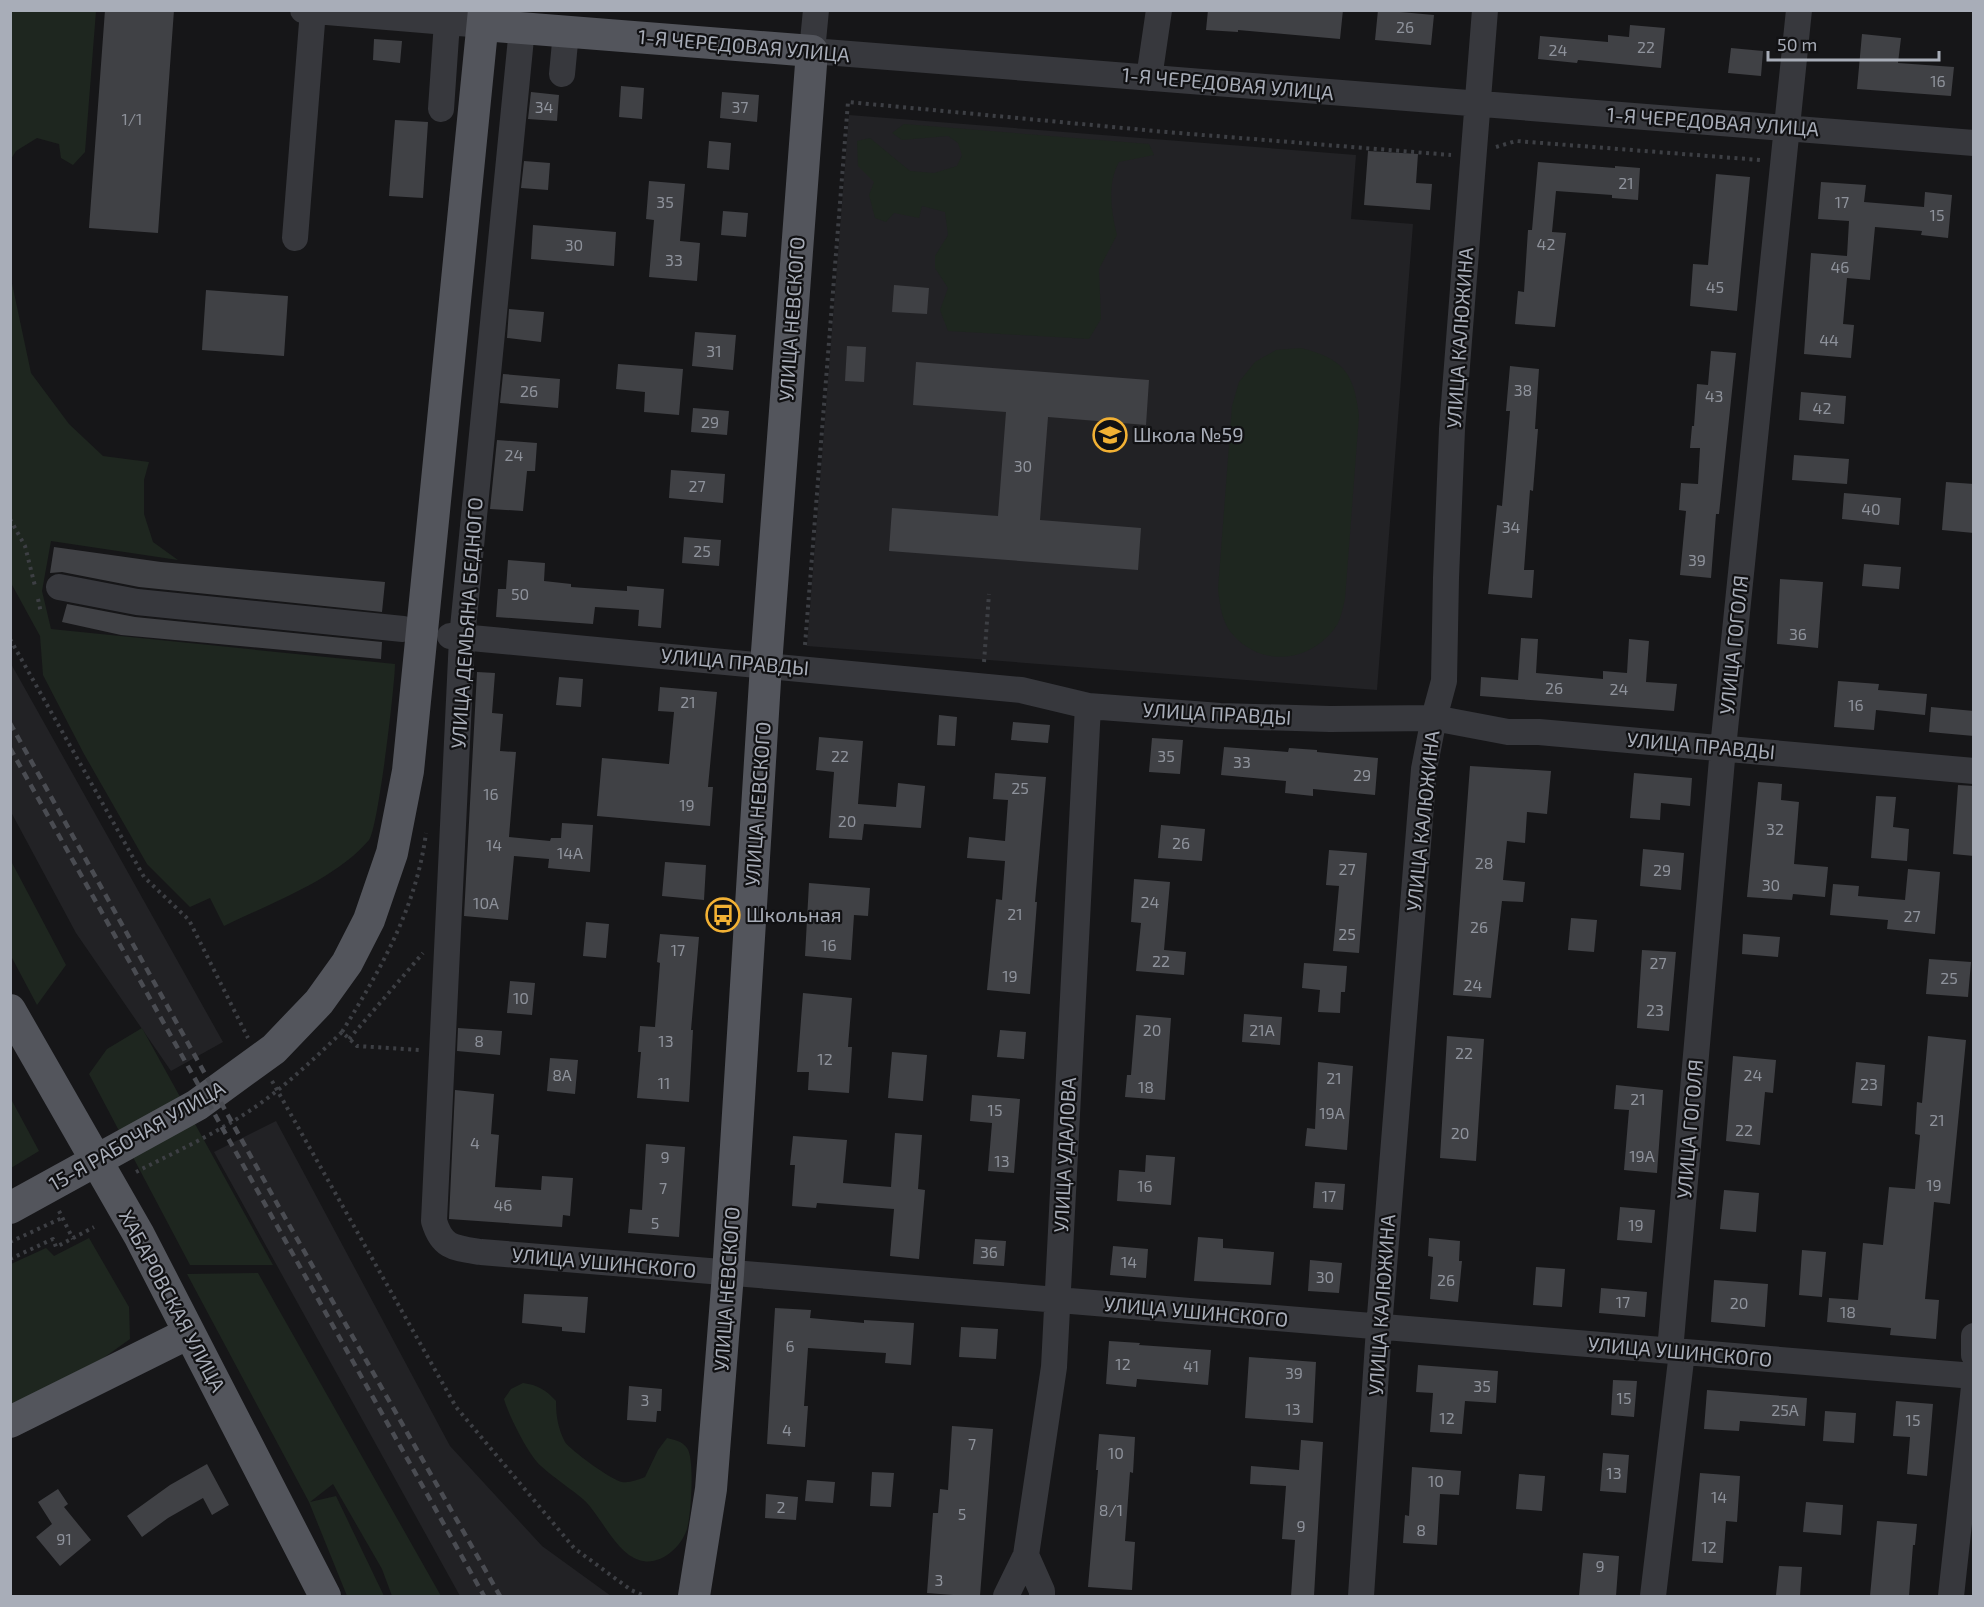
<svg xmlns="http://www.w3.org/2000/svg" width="1984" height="1607" font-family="'Exo 2',sans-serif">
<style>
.built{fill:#222225}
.green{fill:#1e261f}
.building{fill:#404145}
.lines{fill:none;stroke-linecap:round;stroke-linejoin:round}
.path{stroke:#3d3f44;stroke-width:4;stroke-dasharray:3 4.5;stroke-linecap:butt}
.minor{stroke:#37383d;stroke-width:26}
.major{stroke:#53555c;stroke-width:32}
.rail{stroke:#4a4c52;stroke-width:4.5;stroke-dasharray:8 6;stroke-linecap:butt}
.labels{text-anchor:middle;stroke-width:4.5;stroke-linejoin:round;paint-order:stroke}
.number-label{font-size:16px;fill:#8e929b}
.street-label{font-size:20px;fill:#a8adb8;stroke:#111113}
.poi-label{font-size:20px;fill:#a8adb8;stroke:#111113;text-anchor:start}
</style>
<rect width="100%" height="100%" fill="#161618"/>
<path class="built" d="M849,115L1356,155L1351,219L1413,224L1377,690L807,646Z
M10,662L223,1042L171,1071L76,933L11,812Z
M276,1121L450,1446L542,1546L611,1596H460L214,1152Z"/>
<path class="green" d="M11,10L96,11L85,152L73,165L61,158L59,144L37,138L16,151L11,159Z
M904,124L1149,144L1154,155L1119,162C1107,184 1111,211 1117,235L1099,269L1101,319L1089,339L948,331L940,310L948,288L935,268V256L948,235L945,212L922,206L919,218L894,213L886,222L875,218L869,195L874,182L858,166L857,141L870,138L910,171L934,173L957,166L962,155L958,143L948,136L902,140L892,133Z
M10,274L31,373L69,424L103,456L149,462L144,480V514L153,542L178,560L51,541L42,591L51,629L395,664C395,685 378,829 369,840C335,880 271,903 224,926L210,898L190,907L147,864L84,754L43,675L40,636L11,583Z
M1301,348C1343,359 1354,372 1359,416L1345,599C1343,607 1341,618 1337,625C1313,661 1265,669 1234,636C1222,624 1220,606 1218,589L1232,406L1239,382L1255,362L1276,350Z
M11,861L66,965L37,1005L11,956Z
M142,1028L273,1265H190L89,1074L107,1049Z
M11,1099L39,1151L11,1168H10Z
M89,1238L129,1307L130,1339L88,1369L11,1408V1264L46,1248L54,1256Z
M258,1273L441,1596H392L382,1569L333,1484L310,1502L336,1496L384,1596H347L309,1502L187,1274Z
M523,1383C538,1385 546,1390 556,1401C556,1417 558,1428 565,1442C570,1450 613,1481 622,1482C630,1483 637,1480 645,1477L658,1450L667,1438C675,1440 682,1441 687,1448C695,1458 691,1516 687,1529C681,1548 659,1567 639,1560C616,1553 601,1516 584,1500C570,1488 554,1478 541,1466C529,1456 508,1414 504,1399L511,1389Z"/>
<path class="building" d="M105,10H174L158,233L89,228Z
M1208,10H1343L1340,39L1238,30V32L1206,30Z
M1378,10L1434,15L1431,45L1375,40Z
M1630,25L1665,28L1661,68L1578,60L1577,63L1538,59L1540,36L1608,42V35L1629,37Z
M1862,34L1901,38L1898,63L1954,67L1951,96L1857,89Z
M374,39L402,41L400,63L373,60Z
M1731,48L1763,51L1761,76L1728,73Z
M621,86L644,88L642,119L619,117Z
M531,92L559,95L557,121L528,119Z
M722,92L759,95L757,122L720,118Z
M395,120L428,122L423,198L389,196Z
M709,141L731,143L729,170L707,168Z
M1368,151L1418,154L1416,183L1432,184L1430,210L1364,205Z
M524,161L550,163L548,190L521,188Z
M1538,162L1615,168V166L1640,168L1638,200L1612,198V195L1556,191L1552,232L1566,233L1555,327L1515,324L1518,291L1524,292L1528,230H1532Z
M1716,174L1750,177L1737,311L1690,306L1693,264L1708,265Z
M649,181L685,184L680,241L700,243L697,281L649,277L654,220L646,219Z
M1821,182L1866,185L1864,202L1924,207L1925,192L1952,195L1948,238L1921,235L1922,231L1875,227L1870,280L1847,278L1843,324L1854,325L1851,358L1804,354L1811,253L1847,256L1849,221L1818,219Z
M723,211L748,213L746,237L721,235Z
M533,225L616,232L614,266L531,259Z
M894,285L929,288L927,314L892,312Z
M206,290L288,296L284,356L202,350Z
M509,309L544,312L541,342L507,338Z
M695,332L736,335L733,370L692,366Z
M847,346L866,347L864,382L845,381Z
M1711,351L1736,353L1719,514H1716L1711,578L1680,575L1686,511L1679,510L1681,483L1698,484L1700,448H1690L1692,426H1694L1697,384L1708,385Z
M916,362L1149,380L1146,425L1048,417L1040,520L1141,528L1138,570L889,551L892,508L998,516L1006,412L913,405Z
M618,364L683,369L679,415L644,412L645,392L616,389Z
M1510,366L1539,369L1535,429H1538L1533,491L1530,490L1524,570H1534L1532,598L1488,594L1497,505L1502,506L1510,411H1506Z
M503,374L560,379L558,408L500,403Z
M1801,392L1846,396L1844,424L1799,420Z
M693,408L729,411L727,435L691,432Z
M497,440L537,443L535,471H527L523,511L490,509Z
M1794,455L1849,459L1847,484L1792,480Z
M671,470L725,474L723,503L669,498Z
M1946,482L1974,484V533L1942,530Z
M1844,493L1901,498L1899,525L1842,519Z
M684,537L721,540L719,566L682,563Z
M54,547L161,562L385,582L382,612L139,587L62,572L50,573Z
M508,560L545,563L544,581L571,584V587L627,591V586L664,589L661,628L638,626L639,610L595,607L593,624L496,617L498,589H506Z
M1864,564L1901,567L1899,589L1862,586Z
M1780,579L1823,582L1818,648L1777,644Z
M67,604L135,617L382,642L381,659L121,635L62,622Z
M1521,638L1538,639L1536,673L1603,679V671L1627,673L1629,639L1649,641L1646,682L1677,684L1674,711L1480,696L1481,677L1518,680Z
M477,672L495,673L492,713L503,714L500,751L516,752L509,837L550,841L551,838H561L562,823L593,825L590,872L548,868L549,859L514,856L508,920L464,916Z
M559,677L583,679L581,707L556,705Z
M1838,681L1879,684L1878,690L1927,694L1925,715L1876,710L1874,730L1834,727Z
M660,687L717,692L708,787H713L710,826L597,816L602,758L669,764L674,712L658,711Z
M1931,707L1974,711V736L1929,732Z
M939,715L957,717L955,746L937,745Z
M1013,722L1050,725L1048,743L1011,740Z
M819,737L863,741L858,804L896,807L898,783L925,786L921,828L864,824L862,840L829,838L834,772L816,770Z
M1152,738L1183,740L1180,774L1149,772Z
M1224,747L1288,752L1289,748L1317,750V752L1378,758L1375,795L1313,789V796L1285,793L1286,781L1221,775Z
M1470,766L1551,771L1547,814L1527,812L1525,843L1507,841L1503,880L1525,882L1523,902L1502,901L1491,998L1453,995Z
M995,773L1046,777L1035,902H1037L1030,994L987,990L996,899L1002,900L1005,861L967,858L969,837L1005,841L1008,800L993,799Z
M1634,773L1692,778L1690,806L1661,803L1660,820L1630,818Z
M1758,782L1782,784L1781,800L1799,802L1794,864L1828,867L1825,897L1793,894L1792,900L1747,897Z
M1958,785L1974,786V856L1953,854Z
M1876,796L1896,797L1893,827L1909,829L1907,861L1871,858Z
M1161,825L1205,829L1202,861L1158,858Z
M1643,849L1684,853L1681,890L1640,886Z
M1329,850L1367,853L1359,953L1333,951L1339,886L1326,885Z
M665,862L706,865L704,900L662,896Z
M1908,869L1940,872L1935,934L1887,929L1888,920L1830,915L1833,884L1859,886L1858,896L1905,900Z
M1134,879L1170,882L1164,950L1186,952L1184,975L1136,971L1141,923L1131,922Z
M809,883L870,888L868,916L854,915L851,960L805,956Z
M1571,918L1597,920L1594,952L1568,950Z
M586,922L609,924L606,958L583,956Z
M660,934L699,937L691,1030H693L689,1102L637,1098L641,1052H638L640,1026L655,1027L660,963L657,962Z
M1743,934L1780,937L1778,957L1742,954Z
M1642,950L1676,952L1669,1031L1637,1028Z
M1929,959L1971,962L1968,997L1926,994Z
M1304,963L1347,966L1345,992H1341L1340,1013L1318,1012L1320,990L1302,988Z
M510,981L535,983L532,1015L507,1013Z
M803,993L852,998L848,1047H852L849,1093L808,1090L809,1072H797Z
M1244,1014L1282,1017L1280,1045L1242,1042Z
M1136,1015L1171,1018L1165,1100L1125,1097L1127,1075H1131Z
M458,1028L502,1031L500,1055L457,1051Z
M1000,1030L1026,1032L1024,1059L997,1057Z
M1447,1036L1484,1039L1476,1161L1440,1158Z
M1928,1036L1966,1040L1950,1204L1934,1202L1925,1299L1939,1300L1936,1339L1890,1335L1891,1328L1827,1322L1829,1298L1858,1300L1863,1243L1883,1245L1889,1187L1915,1189L1920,1135L1915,1134L1917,1102L1922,1103Z
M892,1052L927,1055L923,1101L888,1098Z
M1733,1056L1776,1060L1773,1093L1765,1092L1760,1145L1726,1141Z
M550,1058L578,1060L575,1094L547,1091Z
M1318,1062L1353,1066L1347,1150L1305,1146L1307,1128L1315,1129Z
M1856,1062L1885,1065L1882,1106L1852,1103Z
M1616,1085L1663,1090L1657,1173L1624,1170L1629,1110L1614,1109Z
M455,1090L494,1094L491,1134L499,1135L495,1187L541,1190L542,1176L573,1178L570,1216L563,1215L562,1227L449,1219Z
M972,1095L1020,1099L1014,1173L988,1171L992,1123L970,1121Z
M895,1133L922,1135L918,1189L925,1190L919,1259L890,1256L894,1209L817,1203L816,1208L792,1206L795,1165H790L793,1136L847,1140L843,1183L891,1187Z
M646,1144L685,1147L679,1237L628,1233L630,1209L642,1210Z
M1146,1155L1175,1157L1171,1205L1117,1201L1119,1170L1145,1172Z
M1315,1182L1345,1184L1343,1210L1313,1208Z
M1724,1190L1759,1193L1756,1232L1720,1229Z
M1620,1207L1655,1210L1652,1243L1617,1240Z
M1198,1237L1223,1239V1248L1274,1252L1271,1285L1194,1281Z
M1429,1238L1460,1241L1459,1261H1462L1458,1302L1430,1299L1433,1257L1428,1256Z
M975,1239L1006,1241L1004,1266L973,1264Z
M1113,1246L1148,1249L1146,1278L1110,1275Z
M1802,1250L1826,1252L1822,1297L1799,1295Z
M1310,1260L1342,1263L1339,1293L1308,1291Z
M1536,1267L1565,1269L1562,1307L1533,1305Z
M1714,1280L1768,1284L1765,1327L1711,1322Z
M1601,1288L1647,1292L1645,1317L1599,1313Z
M524,1294L588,1297L585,1333L562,1331V1327L522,1323Z
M775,1308L811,1310L810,1318L864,1323V1320L914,1323L911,1365L885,1363L886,1353L808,1348L804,1406H808L805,1447L767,1444Z
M961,1327L998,1329L996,1359L959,1357Z
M1109,1341L1140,1343L1139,1345L1211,1350L1208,1385L1137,1379L1136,1387L1106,1384Z
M1249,1357L1316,1362L1313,1423L1245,1418Z
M1418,1365L1498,1371L1496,1403L1465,1401L1462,1434L1430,1432L1433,1393L1416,1392Z
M1613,1380L1637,1381L1634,1417L1611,1415Z
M629,1386L662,1389L661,1411H657L656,1422L627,1420Z
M1707,1390L1807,1398L1805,1426L1740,1421L1739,1431L1704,1429Z
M1896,1401L1933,1404L1927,1476L1907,1474L1910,1437L1893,1436Z
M1825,1411L1856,1413L1854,1443L1823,1441Z
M952,1426L993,1429L980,1596H953V1595L927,1593L933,1513H938L940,1489L948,1490Z
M1099,1434L1135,1437L1133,1473L1130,1472L1125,1541L1135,1542L1132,1590L1088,1587L1098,1470H1096Z
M1301,1440L1323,1442L1314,1596H1291L1295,1540L1282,1539L1286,1486L1250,1484L1251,1466L1299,1470Z
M1603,1453L1629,1455L1626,1493L1600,1491Z
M207,1464L229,1505L212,1515L203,1498L168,1518L142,1537L127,1516L170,1485Z
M1412,1467L1461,1471L1459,1495L1440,1494L1437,1545L1403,1543L1405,1515L1409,1516Z
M872,1472L894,1473L891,1507L870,1506Z
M1700,1473L1740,1476L1737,1522L1726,1521L1723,1563L1692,1561Z
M1519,1474L1545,1476L1542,1511L1516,1509Z
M807,1480L835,1482L833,1503L805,1501Z
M58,1489L68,1504L64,1507L91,1540L60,1566L36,1537L52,1524L38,1502Z
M766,1494L798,1497L796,1520L765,1518Z
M1806,1502L1843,1505L1841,1535L1803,1532Z
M1877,1521L1917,1524L1915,1545H1913L1909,1596H1870Z
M1583,1553L1619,1556L1616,1596H1579Z
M1779,1566L1802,1567L1800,1596L1776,1595Z"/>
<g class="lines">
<path class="path" d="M1496,147L1516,141L1760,160
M10,519L25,546L35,586
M38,599L41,613
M10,639L144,877L189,920L248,1038
M805,645L848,102L1166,132L1451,155
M984,662L989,594
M342,1032C381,968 416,909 426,833
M349,1039L423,953
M272,1081L456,1407L574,1548L631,1590L645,1596
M136,1172C179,1150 226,1129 265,1100C293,1079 317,1056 342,1032L357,1046L420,1050
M59,1211L73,1239
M10,1242L62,1218
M10,1259L53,1239L56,1247L94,1227"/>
<path class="minor" d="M303,10L483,25
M816,10L812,51L1974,143
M522,28L462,638L434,1221C442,1248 454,1248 481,1252L1974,1376
M562,74L566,32
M1149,78L1159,10
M441,109L447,22
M295,238L313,10
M59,587L137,602L403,629
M450,636L1021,690L1088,706L1220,716L1330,719L1434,718L1508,732H1539L1974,771
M1974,1336V1355
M1670,1351L1723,748L1799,10
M1026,1555L1042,1591V1596
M1006,1596L1026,1555L1054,1367L1088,706
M1361,1596L1379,1328L1424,769L1434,718L1444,681L1446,578L1452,429L1485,10
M1653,1596L1682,1352
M1951,1596L1974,1387"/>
<path class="major" d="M483,25L812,51L766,665L728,1274L711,1489L694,1596
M10,1010L139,1235L325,1596
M10,1208L197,1105L274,1049L319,1002L347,963L369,920L392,853L408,771L484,10
M10,1422L189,1333"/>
<path class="rail" d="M10,723L279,1207L500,1596
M10,748L484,1596"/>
</g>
<defs>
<symbol id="school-ring" viewBox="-11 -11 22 22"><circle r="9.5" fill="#111113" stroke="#f2b134" stroke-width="1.5"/><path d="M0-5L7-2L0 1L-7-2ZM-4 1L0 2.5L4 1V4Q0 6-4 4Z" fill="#f2b134"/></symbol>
<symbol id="bus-ring" viewBox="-11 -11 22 22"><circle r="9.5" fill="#111113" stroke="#f2b134" stroke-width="1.5"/><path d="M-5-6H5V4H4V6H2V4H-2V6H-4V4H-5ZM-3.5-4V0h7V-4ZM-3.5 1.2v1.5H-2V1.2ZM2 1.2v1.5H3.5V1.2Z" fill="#f2b134"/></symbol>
</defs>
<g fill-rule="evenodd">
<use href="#school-ring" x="1091" y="416" width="38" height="38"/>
<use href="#bus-ring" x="704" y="896" width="38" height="38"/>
</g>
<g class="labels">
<g class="number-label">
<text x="1405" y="33">26</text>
<text x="1646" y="53">22</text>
<text x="1558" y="56">24</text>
<text x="1938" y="87">16</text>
<text x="544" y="113">34</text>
<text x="740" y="113">37</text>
<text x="132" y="125">1/1</text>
<text x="1626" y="189">21</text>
<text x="665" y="208">35</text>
<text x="1842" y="208">17</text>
<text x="1937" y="221">15</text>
<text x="1546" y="250">42</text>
<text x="574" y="251">30</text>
<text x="674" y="266">33</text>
<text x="1840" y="273">46</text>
<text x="1715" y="293">45</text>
<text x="1829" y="346">44</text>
<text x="714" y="357">31</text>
<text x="1523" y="396">38</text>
<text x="529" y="397">26</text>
<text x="1714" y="402">43</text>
<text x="1822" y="414">42</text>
<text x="710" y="428">29</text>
<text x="514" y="461">24</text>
<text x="1023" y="472">30</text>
<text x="697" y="492">27</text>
<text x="1871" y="515">40</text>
<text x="1511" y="533">34</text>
<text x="702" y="557">25</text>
<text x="1697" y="566">39</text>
<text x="520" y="600">50</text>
<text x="1798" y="640">36</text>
<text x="1554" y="694">26</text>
<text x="1619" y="695">24</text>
<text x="688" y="708">21</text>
<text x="1856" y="711">16</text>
<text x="840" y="762">22</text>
<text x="1166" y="762">35</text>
<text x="1242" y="768">33</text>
<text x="1362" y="781">29</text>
<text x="1020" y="794">25</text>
<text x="491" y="800">16</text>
<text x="687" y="811">19</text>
<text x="847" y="827">20</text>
<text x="1775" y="835">32</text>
<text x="1181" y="849">26</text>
<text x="494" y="851">14</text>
<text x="570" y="859">14А</text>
<text x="1484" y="869">28</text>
<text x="1347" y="875">27</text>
<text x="1662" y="876">29</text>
<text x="1771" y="891">30</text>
<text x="1150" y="908">24</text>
<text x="486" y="909">10А</text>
<text x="1015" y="920">21</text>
<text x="1912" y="922">27</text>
<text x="1479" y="933">26</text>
<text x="1347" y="940">25</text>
<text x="829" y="951">16</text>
<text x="678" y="956">17</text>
<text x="1161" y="967">22</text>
<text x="1658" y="969">27</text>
<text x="1010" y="982">19</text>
<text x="1949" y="984">25</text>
<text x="1473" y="991">24</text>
<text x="521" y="1004">10</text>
<text x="1655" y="1016">23</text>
<text x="1152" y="1036">20</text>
<text x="1262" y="1036">21А</text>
<text x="479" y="1047">8</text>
<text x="666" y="1047">13</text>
<text x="1464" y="1059">22</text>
<text x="825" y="1065">12</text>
<text x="562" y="1081">8А</text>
<text x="1753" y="1081">24</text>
<text x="1334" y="1084">21</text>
<text x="664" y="1089">11</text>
<text x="1869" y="1090">23</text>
<text x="1146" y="1093">18</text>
<text x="1638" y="1105">21</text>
<text x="995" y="1116">15</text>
<text x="1332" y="1119">19А</text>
<text x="1937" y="1126">21</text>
<text x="1744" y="1136">22</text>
<text x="1460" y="1139">20</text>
<text x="475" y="1149">4</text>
<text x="1642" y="1162">19А</text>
<text x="665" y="1163">9</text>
<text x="1002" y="1167">13</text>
<text x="1934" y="1191">19</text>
<text x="1145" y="1192">16</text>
<text x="663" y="1194">7</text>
<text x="1329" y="1202">17</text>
<text x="503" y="1211">46</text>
<text x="655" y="1229">5</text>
<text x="1636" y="1231">19</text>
<text x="989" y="1258">36</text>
<text x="1129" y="1268">14</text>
<text x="1325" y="1283">30</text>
<text x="1446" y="1286">26</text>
<text x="1623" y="1308">17</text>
<text x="1739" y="1309">20</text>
<text x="1848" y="1318">18</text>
<text x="790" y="1352">6</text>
<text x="1123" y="1370">12</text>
<text x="1191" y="1372">41</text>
<text x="1294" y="1379">39</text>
<text x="1482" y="1392">35</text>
<text x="1624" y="1404">15</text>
<text x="645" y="1406">3</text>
<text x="1293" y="1415">13</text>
<text x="1785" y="1416">25А</text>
<text x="1447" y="1424">12</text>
<text x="1913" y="1426">15</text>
<text x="787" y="1436">4</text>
<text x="972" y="1450">7</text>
<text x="1116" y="1459">10</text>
<text x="1614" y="1479">13</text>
<text x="1436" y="1487">10</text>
<text x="1719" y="1503">14</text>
<text x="781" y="1513">2</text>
<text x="1111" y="1516">8/1</text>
<text x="962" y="1520">5</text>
<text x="1301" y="1532">9</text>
<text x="1421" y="1536">8</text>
<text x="64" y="1545">91</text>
<text x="1709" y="1553">12</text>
<text x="1600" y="1572">9</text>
<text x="939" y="1586">3</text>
</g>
<g class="street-label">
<text transform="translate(744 46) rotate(5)" y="7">1-Я ЧЕРЕДОВАЯ УЛИЦА</text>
<text transform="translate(1228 84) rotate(5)" y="7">1-Я ЧЕРЕДОВАЯ УЛИЦА</text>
<text transform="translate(1713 122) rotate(4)" y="7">1-Я ЧЕРЕДОВАЯ УЛИЦА</text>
<text transform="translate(792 319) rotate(-86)" y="7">УЛИЦА НЕВСКОГО</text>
<text transform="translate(1460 338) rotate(-86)" y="7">УЛИЦА КАЛЮЖИНА</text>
<text transform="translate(467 623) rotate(-86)" y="7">УЛИЦА ДЕМЬЯНА БЕДНОГО</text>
<text transform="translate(1734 645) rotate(-84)" y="7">УЛИЦА ГОГОЛЯ</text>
<text transform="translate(735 662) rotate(5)" y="7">УЛИЦА ПРАВДЫ</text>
<text transform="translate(1217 714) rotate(3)" y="7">УЛИЦА ПРАВДЫ</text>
<text transform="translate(1701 746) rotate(5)" y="7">УЛИЦА ПРАВДЫ</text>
<text transform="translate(758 804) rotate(-86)" y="7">УЛИЦА НЕВСКОГО</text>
<text transform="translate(1423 821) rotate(-84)" y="7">УЛИЦА КАЛЮЖИНА</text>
<text transform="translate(1690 1129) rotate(-85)" y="7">УЛИЦА ГОГОЛЯ</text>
<text transform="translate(137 1136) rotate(-30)" y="7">15-Я РАБОЧАЯ УЛИЦА</text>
<text transform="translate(1065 1155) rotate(-87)" y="7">УЛИЦА УДАЛОВА</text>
<text transform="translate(604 1263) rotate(5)" y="7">УЛИЦА УШИНСКОГО</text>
<text transform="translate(727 1289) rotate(-86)" y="7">УЛИЦА НЕВСКОГО</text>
<text transform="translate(172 1301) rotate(62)" y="7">ХАБАРОВСКАЯ УЛИЦА</text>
<text transform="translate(1382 1305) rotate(-86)" y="7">УЛИЦА КАЛЮЖИНА</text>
<text transform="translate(1196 1312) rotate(5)" y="7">УЛИЦА УШИНСКОГО</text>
<text transform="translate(1680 1352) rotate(5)" y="7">УЛИЦА УШИНСКОГО</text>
</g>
<g class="poi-label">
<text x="1133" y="442">Школа №59</text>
<text x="746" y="922">Школьная</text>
</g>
</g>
<rect width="1984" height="1607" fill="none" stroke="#a8adb8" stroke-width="24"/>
<path d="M1768 51v9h171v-9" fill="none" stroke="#a8adb8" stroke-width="3"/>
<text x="1777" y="51" font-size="18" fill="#a8adb8" stroke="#111113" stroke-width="4.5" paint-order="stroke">50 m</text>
</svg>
